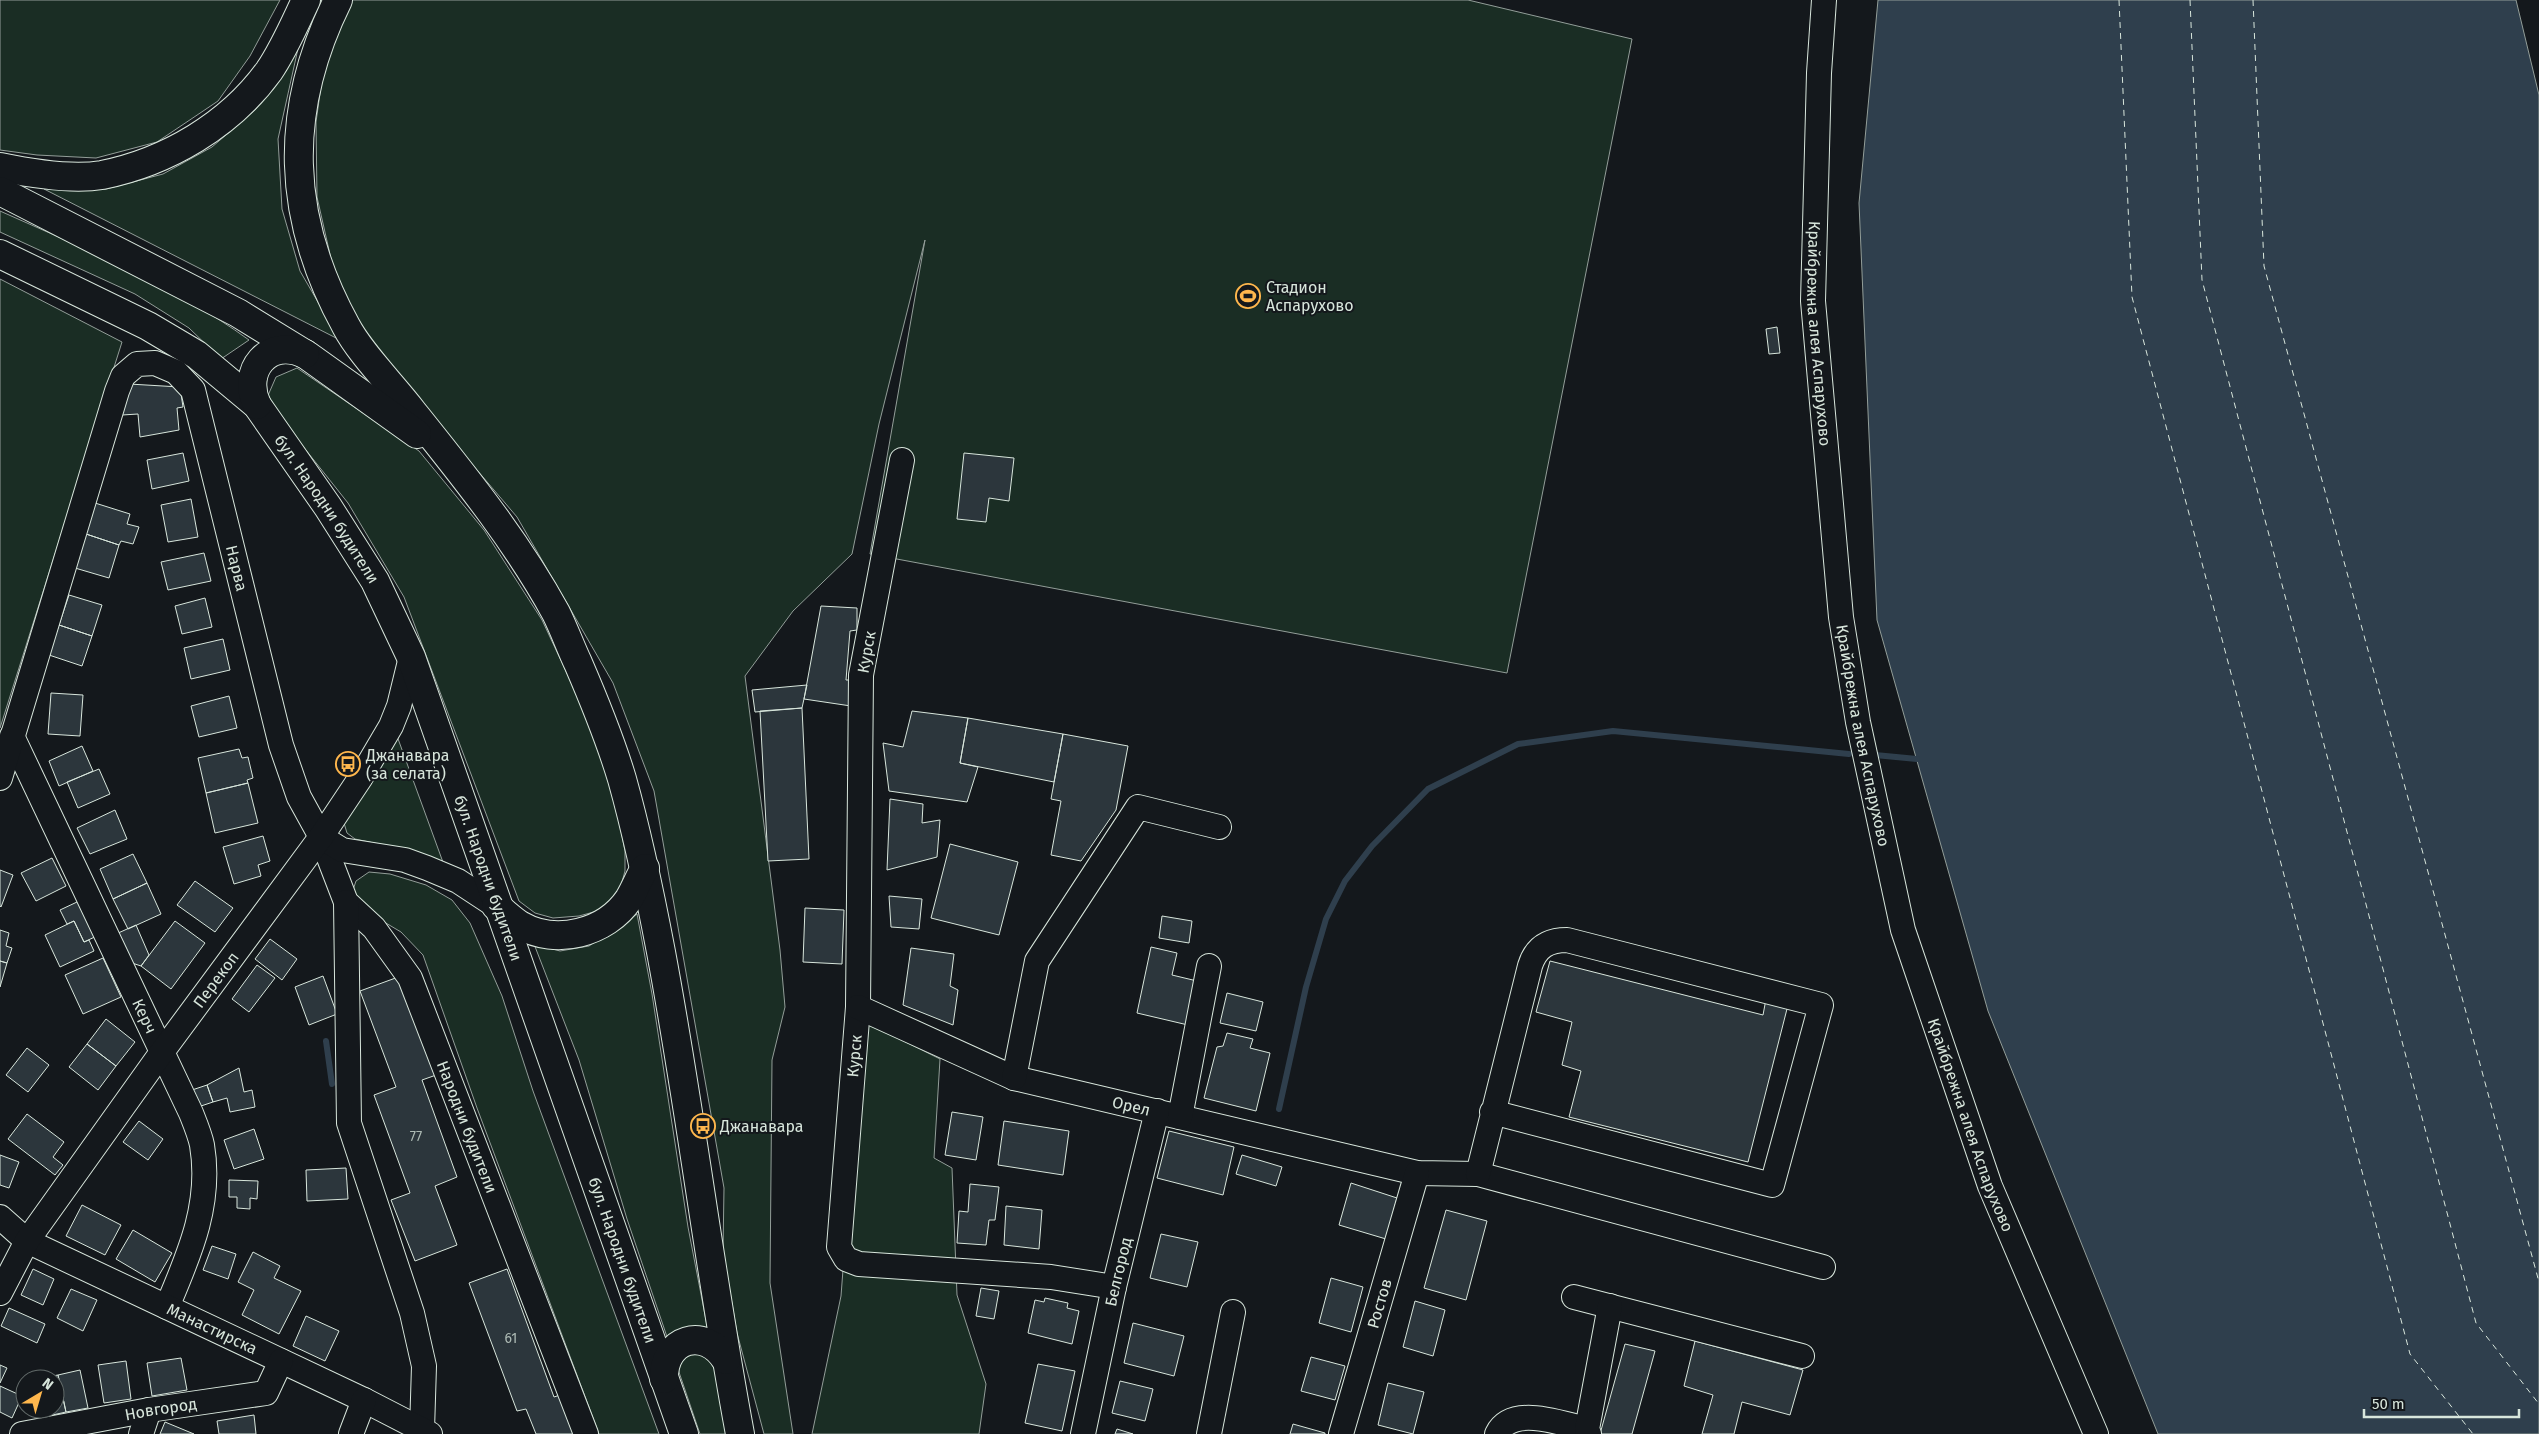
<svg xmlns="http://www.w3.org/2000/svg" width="2539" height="1434" font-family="'Fira Sans',sans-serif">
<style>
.green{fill:#1a2d24;stroke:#939e99}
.water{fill:#2f3f4d;stroke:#939e99}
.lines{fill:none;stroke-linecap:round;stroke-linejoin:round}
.stream{stroke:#2f3f4d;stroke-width:6}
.ferry{stroke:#d8e6dc;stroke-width:1;stroke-dasharray:6 5;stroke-linecap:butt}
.building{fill:#2c363c;stroke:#d8e6dc}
.minor-casing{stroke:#d8e6dc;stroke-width:26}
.major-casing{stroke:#d8e6dc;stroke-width:30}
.minor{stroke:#14181c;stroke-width:24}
.major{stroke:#14181c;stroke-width:28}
.labels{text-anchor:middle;stroke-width:4;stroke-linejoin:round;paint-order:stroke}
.number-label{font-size:14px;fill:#adbab4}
.poi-label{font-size:16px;fill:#d8e6dc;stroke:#14181c;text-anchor:start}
.street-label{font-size:16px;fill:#d8e6dc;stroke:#14181c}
</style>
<rect width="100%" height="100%" fill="#14181c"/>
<path class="green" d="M0,0H280L250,56L218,101L157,142L96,158L37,155L0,150Z
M350,0H1468L1632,39L1507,673L870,554L925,240L879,424L852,554L793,611L745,676L780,950L785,1007L772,1060L770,1283L793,1434H764L737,1333L723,1251L724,1188L654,791L613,683L517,517L372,347L334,272L317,197L316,122L325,58Z
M299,44L278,139L282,209L300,271L340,340L44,189H106L163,174L212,147L256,109Z
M0,211C85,249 173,285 249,340L221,359L189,328L135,294L0,232Z
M0,279L122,342L0,728Z
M297,368L419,451L484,530L542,620L587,716L614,795L625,851V871L620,889L601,910L579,916L553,918L535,913L519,901L404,597L348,503L266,400L276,377Z
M397,736L444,865L407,850L355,839L347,833L344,823Z
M369,872L390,874L426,885L452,900L470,923L502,996L533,1091L659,1434H599L477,1108L423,955L401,932L369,913L352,893L356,881Z
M637,914L652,994L688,1227L728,1434H700L627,1219L579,1060L534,944L560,951L589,946Z
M862,1020L940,1059L934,1158L952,1168L957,1295L986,1384L979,1434H812L841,1296Z"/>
<path class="water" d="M1878,0H2516L2539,95V1434H2158L1988,1011L1877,620L1859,203Z"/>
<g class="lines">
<path class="stream" d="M1875,755L1917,759
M326,1041L332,1084
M1279,1109L1306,987L1326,919L1345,881L1372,846L1428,789L1518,744L1613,731L1849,754"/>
<path class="ferry" d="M2119,0L2132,297L2410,1354L2473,1434
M2190,0L2202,280L2476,1323L2539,1404
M2253,0L2264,266L2539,1282"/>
</g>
<path class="building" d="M1777,327L1780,353L1769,354L1766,329Z
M129,384L180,387L183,407L177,408L179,430L140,437L138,414L122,415Z
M183,453L189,481L152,489L147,460Z
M964,453L1014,458L1009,501L989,498L986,522L957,519Z
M191,499L198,537L168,542L161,505Z
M95,503L130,514L127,524L139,527L133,544L121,541L119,545L86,534Z
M86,534L119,545L109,578L75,568Z
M204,553L211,581L168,590L161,562Z
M69,595L102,605L92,636L59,625Z
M205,598L212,627L182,634L175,606Z
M821,606L857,608V630L850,631L846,680H853L851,706L804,699Z
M59,625L92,636L82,666L49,655Z
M223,639L230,670L191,679L184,648Z
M807,685L802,708L755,712L752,690Z
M51,693L83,695L80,736L48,734Z
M229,696L237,728L199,737L191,706Z
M802,708L809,859L768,861L760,711Z
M912,711L968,718L960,763L978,767L967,802L889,791L883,743L903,747Z
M968,718L1063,734L1054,782L960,763Z
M1063,734L1128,746L1116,810L1081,861L1051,855L1061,801L1051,799Z
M82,746L93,771L59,786L49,761Z
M239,749L242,758L248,757L253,778L247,780L248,783L206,793L198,758Z
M99,769L110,794L78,808L67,782Z
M248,783L258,823L215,833L206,793Z
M890,799L923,804L922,823L940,820L937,857L887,870Z
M115,810L127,839L90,854L77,828Z
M263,836L270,861L258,865L261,876L234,884L223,847Z
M950,844L1018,862L999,935L931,918Z
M133,854L147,883L113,899L100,869Z
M52,858L66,886L36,901L21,873Z
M0,870L13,875L1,907L0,906Z
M195,881L233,908L215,932L177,905Z
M147,883L161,914L128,929L113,899Z
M889,896L922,899L919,929L891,927Z
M77,902L84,906L99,935L84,942L74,921L67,924L60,910Z
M805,908L844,910L842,964L803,962Z
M1162,916L1192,921L1189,943L1159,938Z
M74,921L84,942L89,940L94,951L60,967L45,935Z
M175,921L205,943L171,989L141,966Z
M136,925L149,955L141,966L129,962L116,934Z
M0,930L9,933L6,946L12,948L7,963L0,961Z
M270,939L297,959L282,980L255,959Z
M1151,947L1177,953L1172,975L1197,981L1188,1025L1137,1013Z
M911,948L954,954L950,986L958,990L953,1025L903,1005Z
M103,958L121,997L83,1014L65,975Z
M0,961L7,963L0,987Z
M1550,961L1763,1015L1766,999L1788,1005L1748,1162L1569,1117L1581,1071L1562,1065L1572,1022L1536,1012Z
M257,965L275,978L249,1012L232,999Z
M323,976L337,1014L309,1025L295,987Z
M401,976L439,1074L422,1080L457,1177L435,1186L457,1245L415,1261L391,1200L410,1193L374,1095L396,1087L360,991Z
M1227,993L1263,1002L1256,1031L1220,1023Z
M106,1019L135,1042L116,1066L87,1044Z
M1227,1033L1253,1039L1250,1048L1270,1053L1256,1111L1204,1098L1217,1047L1223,1046Z
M87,1044L116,1066L98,1090L69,1067Z
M27,1048L49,1065L28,1092L6,1075Z
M239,1068L244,1092L252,1090L255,1107L230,1112L227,1098L213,1102L207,1085Z
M207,1085L213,1102L195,1108L189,1091Z
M952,1112L983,1117L976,1160L945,1155Z
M27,1114L64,1142L53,1157L63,1165L55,1175L8,1139Z
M139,1121L163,1139L148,1160L123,1142Z
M1004,1121L1069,1131L1063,1175L998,1165Z
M254,1129L264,1159L234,1169L224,1140Z
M1169,1131L1234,1147L1223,1195L1157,1178Z
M0,1155L19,1162L9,1188L0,1185Z
M1242,1155L1282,1167L1276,1186L1236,1174Z
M346,1168L348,1199L307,1201L306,1170Z
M229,1180L258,1181L257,1199L250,1198V1209L237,1208V1197H229Z
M1351,1183L1397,1198L1386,1239L1339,1225Z
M970,1184L999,1187L995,1220H989L986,1245L957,1243L959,1211L968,1212Z
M82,1205L121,1225L105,1255L66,1236Z
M1006,1206L1042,1210L1039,1249L1004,1245Z
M1446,1210L1487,1221L1466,1300L1424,1288Z
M133,1230L172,1253L155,1282L116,1259Z
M1161,1234L1198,1242L1187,1287L1150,1278Z
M212,1246L236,1254L228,1279L203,1270Z
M253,1252L280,1266L274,1278L301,1291L279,1334L242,1315L254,1290L238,1282Z
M33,1269L54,1279L43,1305L21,1295Z
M507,1269L554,1397L563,1394L578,1434H536L526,1409L517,1411L469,1283Z
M1331,1278L1363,1287L1351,1332L1319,1323Z
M981,1288L999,1291L994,1319L976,1316Z
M71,1289L97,1300L83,1331L57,1318Z
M1045,1298L1068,1303L1067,1308L1079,1311L1072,1344L1028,1333L1035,1300L1044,1302Z
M1415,1301L1445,1310L1433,1356L1403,1347Z
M9,1308L45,1324L37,1343L1,1326Z
M306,1316L339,1331L325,1361L293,1346Z
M1133,1323L1184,1336L1174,1376L1124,1363Z
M1695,1341L1803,1370L1790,1415L1742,1402L1734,1434H1702L1713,1395L1684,1386Z
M1625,1344L1655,1351L1632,1434H1600Z
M1311,1357L1345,1366L1335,1400L1301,1391Z
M181,1358L187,1390L152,1396L147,1363Z
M126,1361L131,1399L104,1403L98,1365Z
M1038,1364L1075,1371L1062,1431L1025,1423Z
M0,1365L7,1368L0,1383Z
M80,1370L88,1408L66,1412L58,1375Z
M58,1375L66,1412L39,1418L38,1409H55V1379H36Z
M1120,1381L1153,1389L1145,1421L1112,1413Z
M1388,1383L1424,1392L1413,1434L1378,1425Z
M0,1386L22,1396L12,1418L0,1412Z
M254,1415L256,1434H219L217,1421Z
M165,1422L194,1434H160Z
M1293,1424L1325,1433V1434H1290Z
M1117,1429L1133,1434H1115Z"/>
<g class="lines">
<defs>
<g id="minor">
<path id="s1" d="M1824,0L1819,73L1813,301L1841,617L1858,722L1903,930L1990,1186L2096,1434"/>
<path d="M902,460L861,675L858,1007L839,1247L846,1259L859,1264L1051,1277L1114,1287"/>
<path id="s2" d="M12,736L191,1113C195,1123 200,1135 202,1145C212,1204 189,1255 167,1307"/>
<path id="s3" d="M0,778L117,391L123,376L137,364L155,363L176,372L193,390L281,745L299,797L321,837L346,902L374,928L410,978L586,1434"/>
<path d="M321,837L342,850L405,860L427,868L458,881L496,906"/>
<path d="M346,902L349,1123L412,1313L424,1366L422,1430"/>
<path id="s4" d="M858,1007L1014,1078L1417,1173L1478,1174L1823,1267"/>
<path d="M1014,1078L1037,961L1138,807L1219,827"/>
<path d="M1180,1117L1209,966"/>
<path d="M1478,1174L1530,966C1536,947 1548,940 1567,940L1821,1005L1772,1185L1492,1112"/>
<path id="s5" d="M0,1217L27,1241L364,1400L430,1434"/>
<path id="s6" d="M0,1293L27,1241L162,1052L321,837L361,777L391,726L399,706L411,657"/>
<path d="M1574,1297L1802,1356"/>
<path id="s7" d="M22,1434L149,1410L266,1393L281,1361"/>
<path d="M141,1434L149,1410"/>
<path d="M351,1434L364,1400"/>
<path id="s8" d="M1083,1434L1114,1287L1157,1111"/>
<path d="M1209,1434L1233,1312"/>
<path id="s9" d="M1341,1434L1417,1173"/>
<path d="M1497,1434C1512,1404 1561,1424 1587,1429"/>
<path d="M1589,1434L1587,1429L1610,1306"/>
</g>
<g id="major">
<path d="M338,0C283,111 286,217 346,326C360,353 393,386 412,411C464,476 516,540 556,613C564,629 570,646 578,663C594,700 610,739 622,779C638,836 650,894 661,952C691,1112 710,1274 740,1434"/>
<path d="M0,167C29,173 73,180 102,175C167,162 230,125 269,71C284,49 295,23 306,0"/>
<path d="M0,191L238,313L308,356L417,434"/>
<path id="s10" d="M0,254L148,326L197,355L257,405L328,507L375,581L411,657L684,1434"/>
<path d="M257,405C241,371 268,337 305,354"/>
<path d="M496,906C504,912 512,920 520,925C556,946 606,933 629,899C635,889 639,878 645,868"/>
<path d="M664,1379C663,1338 705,1326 726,1360"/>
</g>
</defs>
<use href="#minor" class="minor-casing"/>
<use href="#major" class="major-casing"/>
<use href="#minor" class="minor"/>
<use href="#major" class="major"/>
</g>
<defs>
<symbol id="stadium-ring" viewBox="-11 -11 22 22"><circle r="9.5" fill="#14181c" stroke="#ffb74d" stroke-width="1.5"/><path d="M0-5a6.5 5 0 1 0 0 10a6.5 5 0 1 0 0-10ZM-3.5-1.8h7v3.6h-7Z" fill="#ffb74d"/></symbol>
<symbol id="bus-ring" viewBox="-11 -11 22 22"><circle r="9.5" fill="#14181c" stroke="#ffb74d" stroke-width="1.5"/><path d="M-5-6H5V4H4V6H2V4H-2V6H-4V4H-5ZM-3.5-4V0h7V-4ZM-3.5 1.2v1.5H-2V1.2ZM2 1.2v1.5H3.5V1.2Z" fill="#ffb74d"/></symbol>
</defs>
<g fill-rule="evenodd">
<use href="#stadium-ring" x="1234" y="282" width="28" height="28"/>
<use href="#bus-ring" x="334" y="750" width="28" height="28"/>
<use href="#bus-ring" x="689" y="1112" width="28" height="28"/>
</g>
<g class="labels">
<g class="number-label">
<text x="416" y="1141">77</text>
<text x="511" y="1343">61</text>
</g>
<g class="poi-label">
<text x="1266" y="293">Стадион<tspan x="1266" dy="18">Аспарухово</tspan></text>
<text x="366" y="761">Джанавара<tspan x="366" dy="18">(за селата)</tspan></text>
<text x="720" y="1132">Джанавара</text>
</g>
<g class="street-label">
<text dy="6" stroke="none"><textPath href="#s1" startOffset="334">Крайбрежна алея Аспарухово</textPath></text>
<text dy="6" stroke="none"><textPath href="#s10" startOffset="425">бул. Народни будители</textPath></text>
<text dy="6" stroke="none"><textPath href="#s3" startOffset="688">Нарва</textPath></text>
<text transform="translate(866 652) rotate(-80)" y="6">Курск</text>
<text dy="6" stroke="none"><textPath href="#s1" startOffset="739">Крайбрежна алея Аспарухово</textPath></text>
<text dy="6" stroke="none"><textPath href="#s10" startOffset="830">бул. Народни будители</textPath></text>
<text dy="6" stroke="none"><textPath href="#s6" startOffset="381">Перекоп</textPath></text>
<text dy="6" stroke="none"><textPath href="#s2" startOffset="310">Керч</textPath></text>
<text transform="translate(854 1056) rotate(-85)" y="6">Курск</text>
<text dy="6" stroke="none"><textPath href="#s4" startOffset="292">Орел</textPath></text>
<text dy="6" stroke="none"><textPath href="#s1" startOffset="1144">Крайбрежна алея Аспарухово</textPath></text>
<text dy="6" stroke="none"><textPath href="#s3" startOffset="1300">Народни будители</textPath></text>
<text dy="6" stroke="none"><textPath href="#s10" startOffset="1235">бул. Народни будители</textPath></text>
<text dy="6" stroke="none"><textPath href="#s8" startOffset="166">Белгород</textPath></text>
<text dy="6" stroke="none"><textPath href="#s9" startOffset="136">Ростов</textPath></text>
<text dy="6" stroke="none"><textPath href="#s5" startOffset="241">Манастирска</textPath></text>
<text dy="6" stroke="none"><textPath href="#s7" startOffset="141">Новгород</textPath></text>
</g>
</g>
<g transform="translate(40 1394) rotate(38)"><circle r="24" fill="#14181c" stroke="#626a69"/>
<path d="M0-4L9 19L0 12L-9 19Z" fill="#ffb74d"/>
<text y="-8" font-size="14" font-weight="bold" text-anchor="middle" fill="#d8e6dc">N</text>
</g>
<path d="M2364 1409v8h155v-8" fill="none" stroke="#d8e6dc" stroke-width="2.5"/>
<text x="2372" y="1409" font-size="15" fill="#d8e6dc" stroke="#14181c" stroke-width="4" paint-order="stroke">50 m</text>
</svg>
